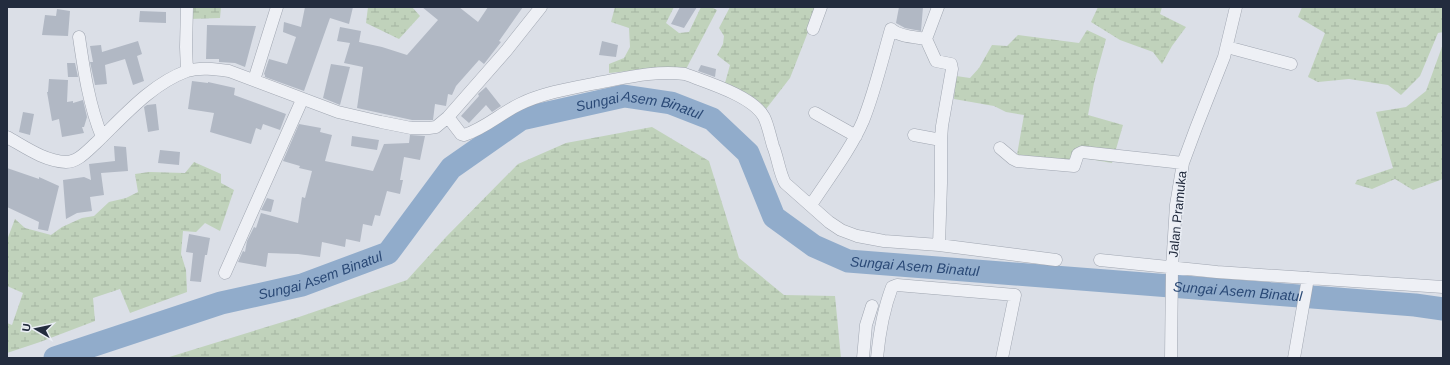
<svg xmlns="http://www.w3.org/2000/svg" width="1450" height="365" font-family="Arial,sans-serif">
<style>
.wetland{fill:url(#wetland-marsh)}
.lines{fill:none;stroke-linecap:round;stroke-linejoin:round}
.river{stroke:#91accb;stroke-width:23}
.building{fill:#b1b8c4}
.minor-casing{stroke:#a0a6b1;stroke-width:13}
.minor{stroke:#eef0f5;stroke-width:12}
.labels{text-anchor:middle;stroke-width:3;stroke-linejoin:round;paint-order:stroke}
.street-label{font-size:13px;fill:#232c3e;stroke:#eaeef5}
.water-label{font-size:14px;font-style:italic;fill:#2a4976;stroke:#eaeef5}
</style>
<defs>
<pattern id="wetland-marsh" width="20" height="14" patternUnits="userSpaceOnUse"><rect width="20" height="14" fill="#c0d2bb"/><path d="M1 5h8M5 5V1M11 12h8M15 12V8" fill="none" stroke="#a5b4a2"/></pattern>
</defs>
<rect width="100%" height="100%" fill="#dbdfe7"/>
<path class="wetland" d="M191,7H221L220,18L189,19Z
M368,7H412L420,16L399,39L366,23Z
M615,7H674L666,23L679,33L689,32L701,7H711L717,10L685,71L649,69L609,73V64L624,58L630,47L629,28L611,22Z
M730,7H816L817,9L790,78L766,109L750,95L725,83L730,65L717,55L723,44L724,36L719,28Z
M1098,7H1162L1160,14L1186,27L1172,46L1162,64L1153,52L1120,40L1091,22Z
M1302,7H1443V32L1438,33L1420,76L1401,95L1388,85L1349,79L1318,82L1308,77L1325,33L1298,17Z
M1087,30L1106,39L1094,83L1088,115L1123,125L1112,163L1083,158L1070,171L1015,166L1024,115L1006,112L994,106L954,99L956,76L970,78L979,68L992,45L1007,46L1018,35L1079,43Z
M1443,44V179L1413,190L1395,179L1372,189L1355,184L1357,180L1393,168L1376,112L1406,107L1426,91Z
M652,127L709,161L739,258L784,295L835,296L841,358H166L299,317L407,280L446,237L518,164L566,143Z
M194,162L221,174V183L234,190L220,231L205,223L196,232L183,231L181,254L186,270L187,292L130,313L120,289L93,298L95,321L40,342L7,353V323L12,325L23,293L7,286V240L15,219L25,228L51,235L62,227L82,218L94,216L109,202L126,198L138,192L135,174L149,172L185,173Z"/>
<g class="lines">
<path class="river" id="s1" d="M55,358L221,303L302,285L388,253L451,168L521,119L624,96L671,103L712,119L748,153L774,217L814,246L848,261L1415,305L1443,309"/>
</g>
<path class="building" d="M305,7H353L349,24L330,18L304,91L265,77V75L264,74L269,59L287,64L296,37L283,32L284,22L301,27Z
M422,7H459L478,22L488,7H523L499,41L501,42L484,64L479,60L456,86L452,95L448,94L446,106L435,104L433,120H412L357,108L363,67L344,63L350,43L337,41L340,27L361,31L359,42L382,47L407,55L438,20Z
M680,7H697L684,28L671,24Z
M899,7H923L921,31L905,28L896,23Z
M57,9L70,11L68,36L42,35L45,15L56,16Z
M140,11L166,12V23L139,22Z
M207,25L256,26L245,67L235,63L219,62V59H206Z
M138,41L142,54L137,56L144,81L133,85L125,59L105,65L107,84L95,85L90,62H93L90,46L101,45L102,52Z
M602,41L618,45L616,57L599,55Z
M67,63H75L78,77H68Z
M331,64L350,67L340,105L323,98Z
M701,65L716,69L715,77L698,71Z
M49,79L68,80L67,102L73,101V103L83,100L87,117L84,127H82L84,133L62,137L59,119L52,121L47,92H48Z
M192,81L208,83V82L235,88L234,95L286,114L280,130L263,124L261,130L256,128L251,144L210,132L214,113L188,109Z
M486,87L501,106L492,112L486,105L469,123L461,116L479,96L478,94Z
M156,104L159,130L148,132L144,107L147,105Z
M23,112L34,114L30,135L19,132Z
M299,124L321,128L320,132L332,135L325,161L373,171L384,144L409,143L410,135L425,136L420,160L404,157L400,180H403L400,194L387,191L380,216L375,215L372,226L363,224L360,242L346,239L345,247L322,242L320,257L298,254L268,253L266,267L238,262L243,251L245,252L247,241L254,227L256,228L261,213L298,223L302,197L305,198L312,171L299,168L300,166L283,161Z
M352,136L379,140L377,150L351,146Z
M114,146L126,147L128,171L101,173L104,195L90,197L92,211L77,213L66,219L63,180L84,177L91,180L89,164L115,161Z
M160,150L180,152L179,165L158,163Z
M7,168L39,179V177L59,186L48,231L38,229L39,222L7,207Z
M267,198L274,200L271,212L261,210Z
M189,234L210,238L207,255H205L201,282L190,281L193,253L186,252Z"/>
<g class="lines">
<defs>
<path id="minor" d="M938,7L926,39L936,61L951,64L952,69L942,126L941,140V183L939,245
M813,29L821,7
M79,37C84,71 89,105 102,137
M1227,47L1291,64
M187,71L186,47L187,7
M254,80L277,7
M815,113L856,136
M448,117L461,134L464,135C484,129 501,113 520,104C545,92 570,89 597,83C625,78 655,70 685,74C706,82 753,96 764,117C768,125 770,136 773,146C778,158 779,172 785,183L829,222L841,230L857,236L884,241L939,245L1056,260
M914,135L941,140
M7,137C25,147 44,161 66,162C78,162 88,150 96,143C123,117 151,84 187,71C200,67 215,69 229,71L338,112L381,122L411,128H429L436,127L448,117L506,51L541,7
M1000,148L1013,159L1017,161L1074,166L1078,154L1082,152L1183,163
M811,205C828,179 851,149 863,121C875,91 882,60 891,29C899,37 916,37 926,39
M1100,260L1217,272L1443,287
M225,273L302,100
M863,358L866,325L872,306
M877,358C879,336 884,308 892,287L897,285L1015,295L1002,358
M1171,358L1172,268L1176,205L1183,163L1196,128L1224,57L1236,7
M1294,358L1308,278"/>
</defs>
<use href="#minor" class="minor-casing"/>
<use href="#minor" class="minor"/>
</g>
<g class="labels">
<g class="street-label">
<text transform="translate(1177 214) rotate(-84)" y="5">Jalan Pramuka</text>
</g>
<g class="water-label">
<text dy="5" stroke="none"><textPath href="#s1" startOffset="662">Sungai Asem Binatul</textPath></text>
<text dy="5" stroke="none"><textPath href="#s1" startOffset="1010">Sungai Asem Binatul</textPath></text>
<text dy="5" stroke="none"><textPath href="#s1" startOffset="278">Sungai Asem Binatul</textPath></text>
<text dy="5" stroke="none"><textPath href="#s1" startOffset="1334">Sungai Asem Binatul</textPath></text>
</g>
</g>
<rect width="1450" height="365" fill="none" stroke="#232c3e" stroke-width="16"/>
<g transform="translate(36 329) rotate(279)" stroke="#eaeef5" stroke-width="3" paint-order="stroke">
<path d="M0-3L7 15L0 10L-7 15Z" fill="#232c3e"/>
<text y="-6" font-size="11" font-weight="bold" text-anchor="middle" fill="#232c3e">U</text>
</g>
</svg>
